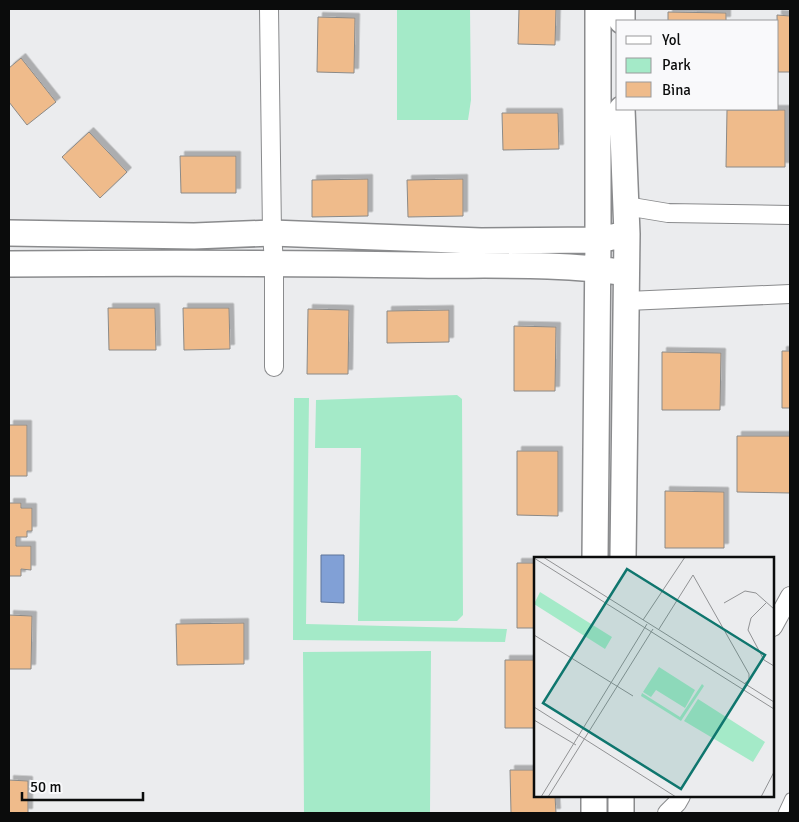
<svg xmlns="http://www.w3.org/2000/svg" width="799" height="822" font-family="Signika,sans-serif">
<style>
.green{fill:#a4eac8}
.water{fill:#81a0d6;stroke:#5e7499}
.building{fill:#efbb8b;stroke:#8b8a88;filter:url(#shadow)}
.lines{fill:none;stroke-linecap:round;stroke-linejoin:round}
.service-casing{stroke:#8a8b8d;stroke-width:11}
.minor-casing{stroke:#8a8b8d;stroke-width:20}
.secondary-casing{stroke:#8a8b8d;stroke-width:28}
.service{stroke:#fff;stroke-width:9}
.minor{stroke:#fff;stroke-width:18}
.secondary{stroke:#fff;stroke-width:25}
.inset-road{fill:none;stroke:#919294;stroke-width:1}
.view{fill:#0f766e;fill-opacity:0.15;stroke:#0f766e;stroke-width:2.5}
.inset-edge{fill:none;stroke:#0b0c0c;stroke-width:2.5}
</style>
<defs>
<filter id="shadow"><feDropShadow dx="4.5" dy="-4.5" stdDeviation="0" flood-color="#0004"/></filter>
</defs>
<rect width="100%" height="100%" fill="#ebecee"/>
<path class="green" d="M397,9H470L471,100L468,120H397Z
M457,395L462,399L463,615L457,621H358L361,448H315L316,400Z
M294,398H309L306,624L507,629L505,642L293,640Z
M431,651L430,813H304L303,652Z"/>
<path class="water" d="M321,555H344V603L321,602Z"/>
<path class="building" d="M519,9H556L555,45L518,44Z
M668,12L726,13V21H668Z
M777,15L790,16V72H778Z
M318,17L355,18L354,73L317,72Z
M21,58L56,102L27,125L9,102V68Z
M727,110H785V167H726Z
M502,113H558L559,149L503,150Z
M89,132L127,172L100,198L62,157Z
M180,156H236V193H181Z
M368,179V216L312,217V180Z
M463,179V216L408,217L407,180Z
M108,308H155L156,350H109Z
M183,308H229L230,349L184,350Z
M308,309L349,310L348,374H307Z
M449,310V342L387,343V311Z
M514,326L556,327L555,391H514Z
M782,351H790V408H782Z
M662,352L721,353L720,410H662Z
M9,425H27V476H9Z
M737,436H790V493L737,492Z
M517,451H558V516L517,515Z
M665,491L724,492V548H665Z
M9,503H21V508H32V531H27V537H16V546H31V570L21,569V576H9Z
M517,563H535V628H517Z
M9,615L32,616L31,669H9Z
M244,623V664L177,665L176,624Z
M505,660H535V728H505Z
M510,770H535V796H555L556,813H511Z
M9,780L28,781V813H9Z"/>
<g class="lines">
<defs>
<path id="service" d="M783,813L790,798"/>
<path id="minor" d="M269,9L272,233L274,263V367
M626,206L668,213L790,215
M627,301L790,294
M773,627L790,596
M667,813L677,803L681,796"/>
<path id="secondary" d="M622,21V9
M622,109L627,234L623,558
M9,233L194,236L272,233L481,241L598,240L627,234
M9,264C144,263 279,263 415,265C483,266 560,262 626,273
M595,558L598,240V9
M594,796V813
M621,813V796"/>
</defs>
<use href="#service" class="service-casing"/>
<use href="#minor" class="minor-casing"/>
<use href="#secondary" class="secondary-casing"/>
<use href="#service" class="service"/>
<use href="#minor" class="minor"/>
<use href="#secondary" class="secondary"/>
</g>
<g transform="translate(534 557)">
<rect width="240" height="240" fill="#ebecee"/>
<path d="M6,35L78,80L71,92L0,47ZM125,110L161,133L151,151L122,133L117,140L109,135ZM168,127L170,129L147,164L107,139L108,136L146,160ZM164,142L231,185L219,205L150,164Z" fill="#a4eac8"/>
<path class="inset-road" d="M9,0L240,145M0,1L240,152M190,46L211,34L222,36L240,52M232,46L217,61L214,73L230,103L240,109M109,63L151,0M125,72L159,18L215,117V123L210,127M0,78L99,139M0,150L142,240M0,163L42,188M7,240L113,67M14,240L119,72M227,240L240,215"/>
<path class="view" d="M93,12L231,98L147,232L9,146Z"/>
<rect width="240" height="240" class="inset-edge"/>
</g>
<rect width="799" height="822" fill="none" stroke="#0b0c0c" stroke-width="20"/>
<rect x="616" y="20" width="162" height="90" fill="#f9f9fb" stroke="#9a9a9b"/>
<rect x="626" y="36" width="25" height="8" fill="#ffffff" stroke="#9a9a9b"/>
<text x="662" y="45" font-size="15" fill="#0b0c0c">Yol</text>
<rect x="626" y="58" width="25" height="15" fill="#a4eac8" stroke="#9a9a9b"/>
<text x="662" y="70" font-size="15" fill="#0b0c0c">Park</text>
<rect x="626" y="82" width="25" height="15" fill="#efbb8b" stroke="#9a9a9b"/>
<text x="662" y="95" font-size="15" fill="#0b0c0c">Bina</text>
<path d="M22 792v8h121v-8" fill="none" stroke="#0b0c0c" stroke-width="2.5"/>
<text x="30" y="792" font-size="15" fill="#0b0c0c" stroke="#f9f9fb" stroke-width="4" paint-order="stroke">50 m</text>
</svg>
